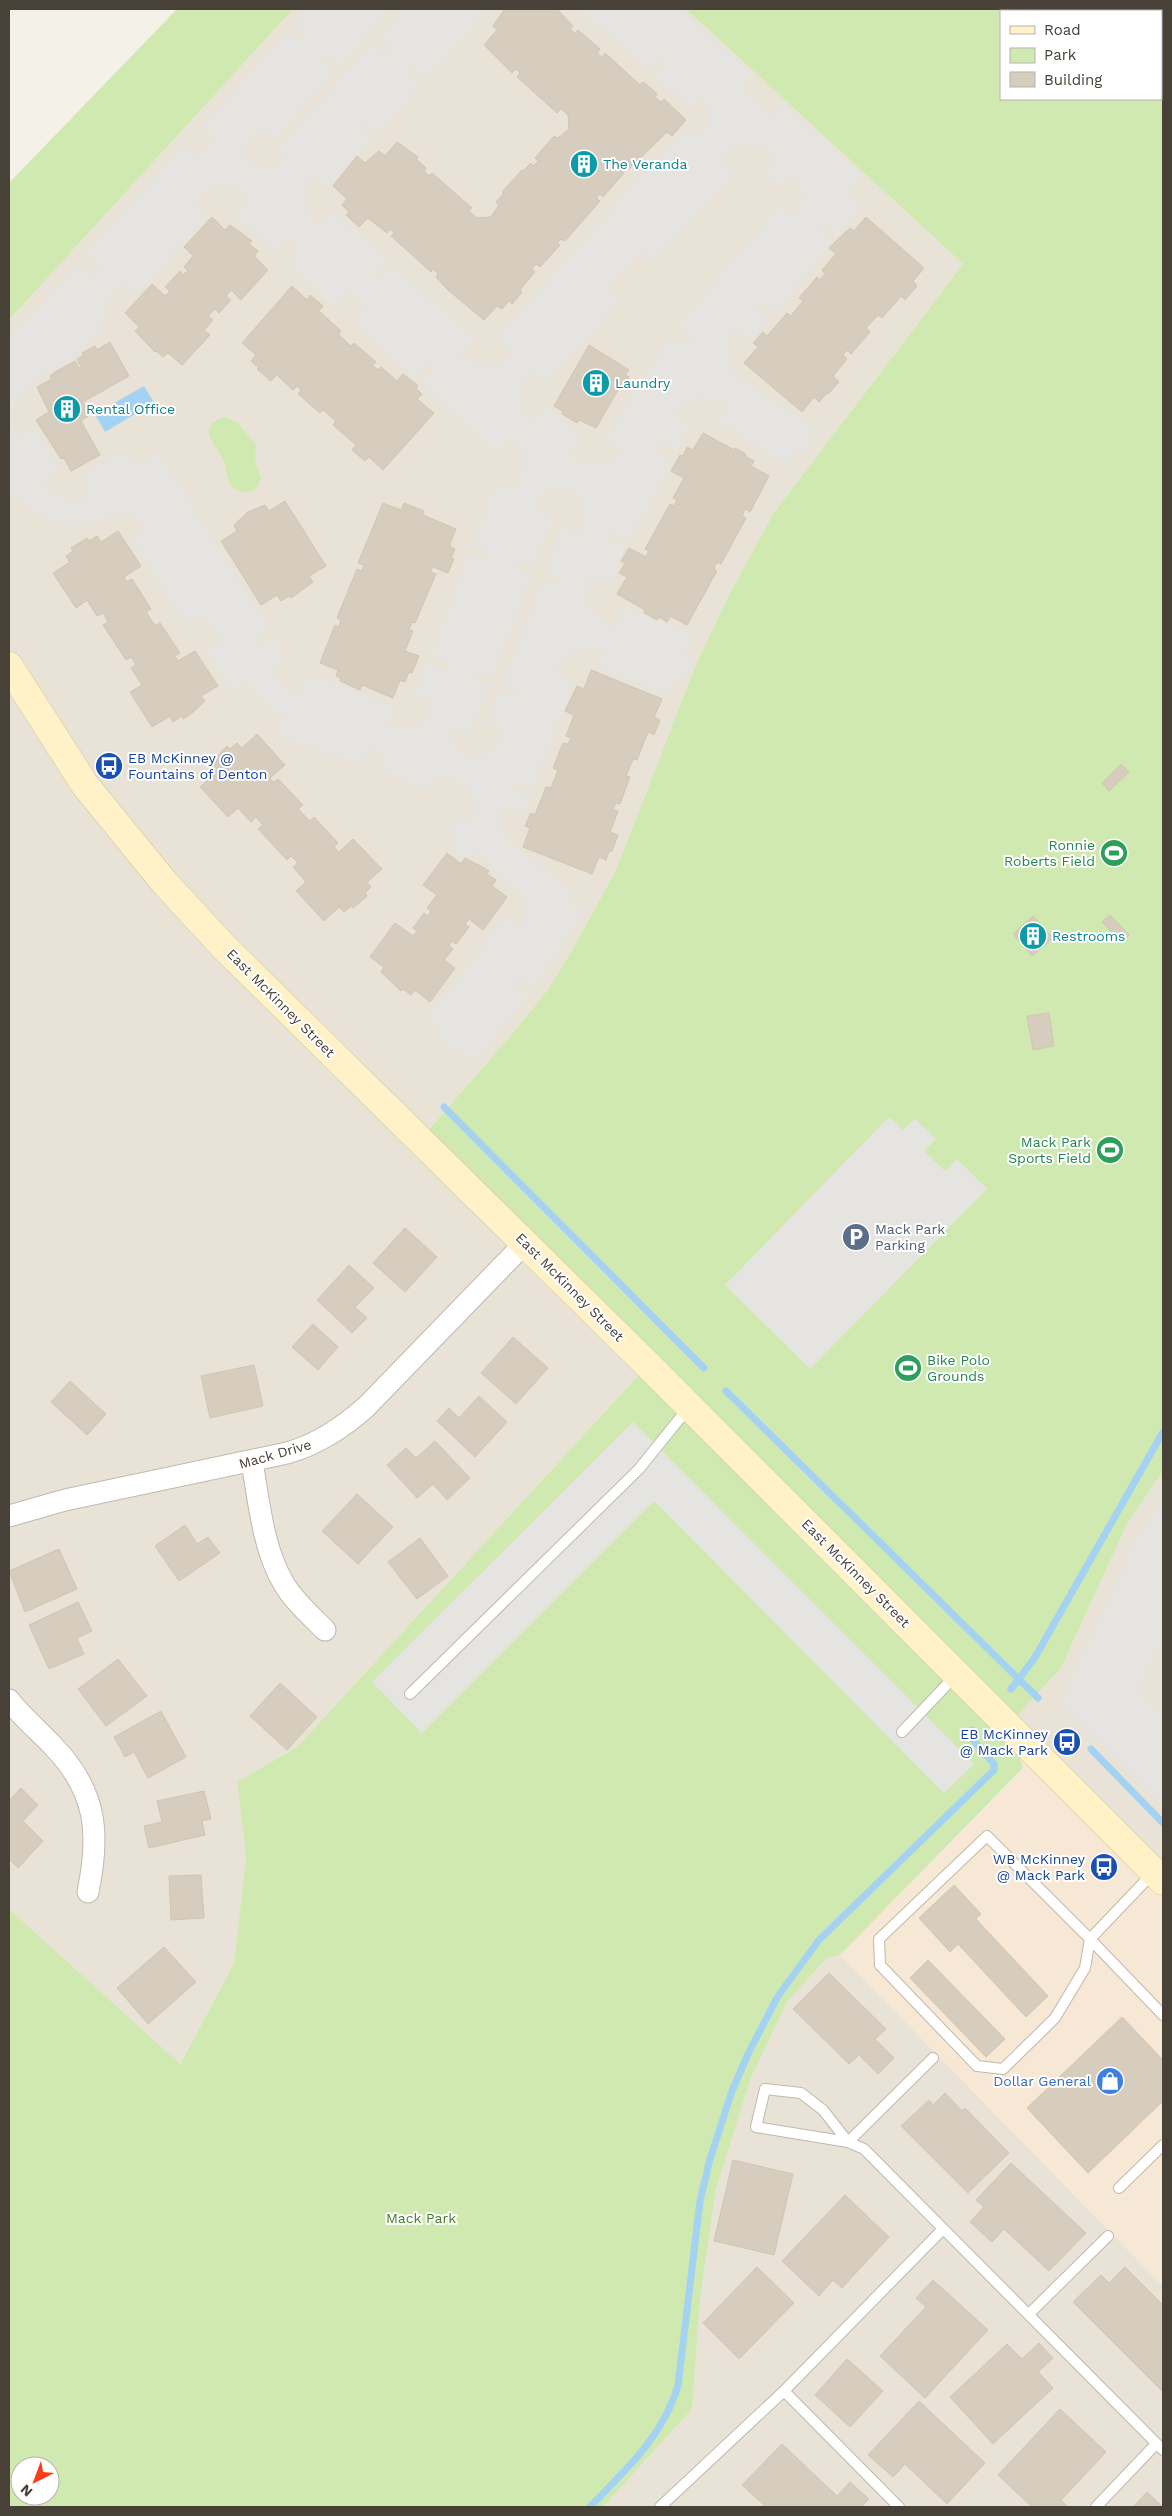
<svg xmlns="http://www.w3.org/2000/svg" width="1172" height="2516" font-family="'Work Sans',sans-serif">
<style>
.residential{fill:#e8e3d6}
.commercial{fill:#f6e8d4}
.green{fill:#cfe9b1;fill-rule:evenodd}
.parking{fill:#e6e4e0;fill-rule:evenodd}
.water{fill:#a4d2f2}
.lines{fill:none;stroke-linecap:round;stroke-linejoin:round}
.stream{stroke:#a4d2f2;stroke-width:7}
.building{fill:#d6cdbe;stroke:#d1c5b1}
.lane-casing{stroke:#c0b9ab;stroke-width:12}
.street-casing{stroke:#c0b9ab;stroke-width:23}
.secondary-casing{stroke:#d5c598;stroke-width:29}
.lane{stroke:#fff;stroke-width:10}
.street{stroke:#fff;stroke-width:21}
.secondary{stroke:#fff2c8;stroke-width:28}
.labels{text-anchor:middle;stroke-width:4;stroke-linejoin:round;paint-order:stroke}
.culture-label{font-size:14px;fill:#0d838f;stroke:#fff;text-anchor:start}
.transit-label{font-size:14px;fill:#164399;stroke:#fff;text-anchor:end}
.leisure-label{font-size:14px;fill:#27864d;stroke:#fff;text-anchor:end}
.street-label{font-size:14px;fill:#484137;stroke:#fff}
.service-label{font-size:14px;fill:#4e5e75;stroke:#fff;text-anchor:start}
.shop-label{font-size:14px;fill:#366cbe;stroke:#fff;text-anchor:end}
.park-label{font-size:14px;fill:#477c28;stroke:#fff}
</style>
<rect width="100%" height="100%" fill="#f4f1e8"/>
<path class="residential" d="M293,9H686L963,264L773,514L731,591L697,662L616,870L570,954L549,988L524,1020L420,1140L648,1365L297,1747L237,1782L246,1858L234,1963L179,2065L9,1909V320Z
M1163,1471V1881L1008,1725L1061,1668L1127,1524Z
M840,1955L1163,2286V2507H603L692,2409L700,2299L716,2189L751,2078L787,2002L827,1958Z"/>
<path class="commercial" d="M1008,1725L1163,1881V2286L840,1955L1023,1769Z"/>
<path class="green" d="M177,9H293L9,320V183Z
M686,9H1163V1471L1127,1524L1061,1668L1008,1725L1023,1768L840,1955L827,1958L787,2002L751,2078L716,2189L700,2299L692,2409L603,2507H9V1909L180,2064L234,1963L246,1858L237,1782L297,1747L648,1365L420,1140L524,1020L549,988L570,954L616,870L697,662L731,591L773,514L963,264ZM1001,11H1161V99H1001ZM20,2466H50V2496H20Z
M224,417L237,422L256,445L255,459L261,479C256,494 244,495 232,487C227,480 227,470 224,461C218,446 193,428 224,417Z"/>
<path class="parking" d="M307,9H392L340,66L325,56L324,62L335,72L274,140L260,128L247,143L245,155L254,165L261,168L276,167L285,160L276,151L373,43L385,53L390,50L378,37L404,9H489L425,80L414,70H410L408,75L420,86L376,134L365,124H362L360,129L372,140L327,189L313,176L308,185L305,198L308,212L318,227L333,211L387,260L375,274L377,280L393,265L473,338L460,354L473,365L492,366L508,358L511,351L497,338L686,127L698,138L708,125V109L699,97L690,108L654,75L666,63L663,57L648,70L580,9H680L753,75L741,89L770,116L783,102L863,176L848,194L862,207L838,236L822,226L820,230L833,242L775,312L762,301L756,304L757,308L770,319L751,343L736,330L727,345L730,366L739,378L812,425L811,427L818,431L804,454L797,449L787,465L716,421L725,407L723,404L706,398L694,399L683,405L675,414L676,417L690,426L675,451L662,443L656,449L657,452L673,462L629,540L610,531L609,538L625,547L611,584L591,578L587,595L589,606L600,619L615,627L623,607L692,634L684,653L693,657L683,682L674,679L667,696L598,668L603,654L601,651L593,648L574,651L557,669L556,673L575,680L533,789L516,782L512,787L530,797L524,815L504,806L500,820L503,830L511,844L573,892L569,901L585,910L533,990L520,980L515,984L529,996L475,1061L461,1050L457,1053L437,1035L440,1030L426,1017L474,960L503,916L521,928L526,910L522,895L494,871L481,854L477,852L458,858L452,842L450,819H473L474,803L470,791L458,782L437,774L432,791L379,771L384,755L372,749L369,750L363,765L341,756L340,759L278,735L284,715L267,707L247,682L231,691L207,652L220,643V639L203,614L186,623L165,591L132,539L147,528L142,522L132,515L120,513L104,517L86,525L68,527L42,518L20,500L9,495V339L76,265L88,275H91L100,264L87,253L185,144L196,155H200L214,138L202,126L288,31L298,41H302L304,35L293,25ZM752,144L763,148L773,157V160L763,172L779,187L790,174L795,178L803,197L797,213L793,217L780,206L679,324L691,335V338L686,345H682L670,337L649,370L647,369L605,440L622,451L618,456L600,465L580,462L569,453L582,438L547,406L532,421L527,414L521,399L525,379L532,372L545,384L620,302L606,289L641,251L653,263L735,172L722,160L734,147ZM227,187L239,192L246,199L234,215L274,251L285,238H289L299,249L287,264L335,307L350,292L367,308L354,324L415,378L426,366L430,365L432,371L421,384L497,453L511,437L522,452L523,470L515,491L495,484L472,545L489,552L490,555L485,560L469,553L431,654L449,663L447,668L443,669L427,663L415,695L433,703L425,719L414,727L391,728L388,724L395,707L321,678L320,680L308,675L302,693L288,688L277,678L273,670L286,661L279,648L281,647L275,638L257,646L255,640L270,630L159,454L139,467L128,450L112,459L111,458L80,477L90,493L89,496L77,500L67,499L52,492L41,481L59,470L35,427L20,436L16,434L12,425V411L15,404L35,381L42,375L78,356L96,336L103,324L106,304L113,291L121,284L135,296L209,215L196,202L197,198L208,190ZM557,486L572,491L580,498L584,507V525L580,534L562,526L546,572L560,578L561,581L557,586L543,580L504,681L519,690L515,695L501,689L487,724L502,729V736L489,751L476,757L468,756L454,747L451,741V732L452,730L469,736L489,685L475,679L474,673L492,678L531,576L515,567L518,562L534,568L554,517L538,510L536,505L547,490Z
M889,1117L903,1130L915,1119L936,1139L924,1151L930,1157L945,1171L957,1159L987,1189L810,1369L725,1285Z
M633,1422L974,1764L944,1793L654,1501L422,1733L372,1682Z
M1163,1499V1633L1143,1686L1131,1684L1163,1717V1805L1069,1712L1062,1702L1072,1692L1065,1685L1072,1678L1139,1534Z"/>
<path class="water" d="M144,386L153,401L134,412L135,414L105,432L95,414Z"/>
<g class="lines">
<path class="stream" d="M444,1107L704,1368
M726,1391L1038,1698
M1011,1689L1034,1659L1163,1432
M1091,1749L1163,1823
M590,2507C626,2469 662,2438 678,2386L700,2201L710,2159L732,2091L748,2054L778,1996L819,1940L994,1770V1764L972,1739V1730"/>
</g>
<path class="building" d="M502,9H557L573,26L570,29L575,33L578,30L600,49L597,53L602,57L605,53L640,85L643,82L653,90L657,94L655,97L661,102L664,99L686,120L672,136L667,132L628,170L625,167L621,171L624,173L603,197L600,194L596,198L600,201L565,241L561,239L557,243L560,245L540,267L536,264L532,269L535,272L520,290L522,292L512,304L509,301L502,309L497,306L484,320L448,290L436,277L438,274L433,269L431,272L391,236L394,233L390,229L387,233L368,218L359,227L346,215L349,212L342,205L347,199L333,186L357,156L365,163L379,151L385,156L397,142L418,157L416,159L426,168L424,171L429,176L432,173L472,208L469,211L477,218L491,217L499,205L496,202L504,193L502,192L522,170L523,171L531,163L533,166L538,161L535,158L554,136L558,138L569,129L568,115L561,109L557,113L517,77L520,73L516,69L512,73L484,45L497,30L493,26L504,10Z
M212,217L225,230L230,225L252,241L249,244L258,251L254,256L268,270L241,300L231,290L226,296L231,300L219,313L215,309L208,316L213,320L204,330L210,335L182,365L168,353L163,357L156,351L155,352L135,331L139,327L125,313L152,284L165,296L170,291L165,287L180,271L183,275L188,271L184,267L193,256L184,247Z
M866,217L924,268L913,281L917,286L905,300L901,296L882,318L878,315L866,328L870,332L851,354L847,350L843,355L847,359L833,376L839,382L828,394L827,393L819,402L814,397L802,412L744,363L758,347L753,343L763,332L767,336L787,313L791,316L803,301L799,298L817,277L820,280L825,274L822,270L836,254L829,248L834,243L850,228L854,231Z
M292,286L307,300L310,295L323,306L319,311L341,331L338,334L351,346L354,343L376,362L372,365L378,370L381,367L397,381L403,374L412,381L418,386L416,389L422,394L417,399L434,413L383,470L369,457L365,461L352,450L356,445L333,425L336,421L323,410L320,413L298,394L301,390L297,386L293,390L277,375L271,381L257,369L259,368L251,361L256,355L242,343Z
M110,342L129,376L83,402L90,415L81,421L100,455L71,471L64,458L61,459L36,420L49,412L37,387L52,379L50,376L57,371L75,361L79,368L81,367L77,359L83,356L82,353L95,346L97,350Z
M589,345L629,370L625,375L629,377L622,389L619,388L596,428L579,420L577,423L562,414L563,411L554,406Z
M703,433L734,450L735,448L746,454L745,456L754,461L751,466L769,476L750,512L745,509L742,516L746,518L721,564L717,562L714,568L717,571L687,625L670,616L667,622L659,617L657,620L644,613L645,610L617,594L627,577L619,573L625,563L621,561L629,548L646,557L649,551L645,549L670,504L674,506L677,500L673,498L684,478L671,471L680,455L683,456L687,447L693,450Z
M285,501L326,566L309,576L313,582L291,598L289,596L281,601L277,595L261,605L221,541L237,531L234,525L248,512L265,505L269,511Z
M383,503L401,510L404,503L424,511L423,515L456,529L449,546L455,549L451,558L454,559L448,573L433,567L430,572L436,574L415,623L412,622L409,630L413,631L405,651L419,656L412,673L409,672L405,682L400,680L393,698L362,685L360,690L340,681L341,678L336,676L338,670L320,663L335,625L339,627L341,620L337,618L357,569L362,571L364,565L358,563Z
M118,531L141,566L124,577L127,582L132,579L151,609L146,612L155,626L160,623L180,653L175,656L178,661L195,651L218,686L201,696L205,701L191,714L183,719L182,716L173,722L170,716L152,727L130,692L142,685L131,668L136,665L131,657L126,660L103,625L108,622L103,613L97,616L87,600L76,608L53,573L70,562L66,556L73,551L71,548L87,538L89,541L97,536L101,542Z
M591,670L662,699L654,717L660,720L654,735L648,732L637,760L633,759L626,776L630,777L620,804L616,803L613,809L618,811L610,832L618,835L612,851H609L606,860L599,857L592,874L523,847L530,828L525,826L531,813L535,815L546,787L551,788L558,770L553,768L563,743L568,744L571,738L566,736L574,715L565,711L577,686L584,689Z
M257,734L285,765L270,778L272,781L274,782L278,779L303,805L298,809L310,821L314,817L338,843L334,847L339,852L353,839L382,869L367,882L371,887L365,893L367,896L353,908L351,906L344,912L339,907L324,921L296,891L306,882L293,867L298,863L291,856L287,860L258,829L263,825L256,817L251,822L238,808L228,817L200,787L215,773L210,768L217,761L214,759L227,746L230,749L237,743L242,748Z
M1121,764L1129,772L1109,791L1102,783Z
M447,853L461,864L465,858L484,868L489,871L487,874L496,880L492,886L507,897L483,930L469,919L465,924L469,927L456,944L452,941L449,945L453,949L444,960L455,968L430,1002L415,990L411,995L403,989L401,991L381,972L384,967L370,957L395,923L413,936L417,931L413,928L424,913L428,916L431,911L427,908L437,895L423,885Z
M1110,915L1129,935L1122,942L1102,922Z
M1033,916L1053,938L1032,956L1013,934Z
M1049,1013L1054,1046L1033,1050L1027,1016Z
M405,1228L437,1257L405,1292L373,1263Z
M349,1265L374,1288L355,1307L367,1318L352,1333L317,1300Z
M313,1324L338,1347L318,1370L292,1347Z
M513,1337L548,1368L516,1404L481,1373Z
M254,1365L263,1406L210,1418L201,1376Z
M70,1381L106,1414L87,1435L51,1402Z
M479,1396L507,1422L475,1457L437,1421L449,1408L459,1418Z
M435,1441L470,1478L447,1500L433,1484L417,1498L387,1465L406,1448L416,1458Z
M357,1494L393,1527L358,1564L322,1531Z
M185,1525L197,1544L208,1537L220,1553L179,1581L155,1546Z
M420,1538L448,1576L417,1599L388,1562Z
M59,1549L77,1589L25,1612L9,1571Z
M78,1602L92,1631L77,1638L84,1654L49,1669L29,1625Z
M118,1659L147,1696L106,1726L78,1689Z
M280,1683L317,1717L287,1750L250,1716Z
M161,1711L186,1757L148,1778L134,1752L125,1757L114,1737Z
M21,1788L38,1805L23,1821L43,1841L18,1868L9,1859V1801Z
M204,1791L211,1819L202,1821L205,1835L149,1848L144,1826L162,1822L157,1801Z
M201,1875L204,1918L171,1920L169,1876Z
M954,1885L981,1914L976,1919L1048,1996L1026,2017L958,1944L950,1952L919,1918Z
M164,1947L196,1982L148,2024L117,1988Z
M928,1960L1005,2039L986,2057L910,1978Z
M829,1973L886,2029L875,2039L894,2058L878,2074L859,2055L849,2064L793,2009Z
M1122,2017L1163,2060V2101L1088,2173L1027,2108Z
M945,2093L962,2111L965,2108L1009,2153L968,2193L901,2126L929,2100L933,2105Z
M733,2160L793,2174L774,2255L714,2241Z
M1011,2163L1086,2233L1049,2271L1004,2229L992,2242L970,2222L984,2207L976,2200Z
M845,2195L889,2237L842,2288L833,2280L819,2296L782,2261Z
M757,2267L794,2303L739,2359L703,2323Z
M1125,2267L1163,2305V2392L1073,2302L1101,2275L1109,2283Z
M933,2280L988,2330L925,2398L880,2356L926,2307L916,2298Z
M1039,2343L1053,2358L1038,2372L1053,2388L993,2444L950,2397L1007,2344L1022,2359Z
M847,2359L883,2391L850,2427L815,2395Z
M919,2401L985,2463L947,2504L905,2464L893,2477L868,2455Z
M1060,2409L1106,2452L1061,2500L1068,2507H1032L998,2475Z
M782,2444L837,2496L850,2482L869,2499L861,2507H766L742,2485Z
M1147,2492L1163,2507H1133Z"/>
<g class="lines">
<defs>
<path id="lane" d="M410,1694L639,1469L689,1407
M902,1732L956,1675
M1153,1873L1090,1939L1085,1968L1055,2018L1003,2069L977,2066L880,1965L879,1939L987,1836L1090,1939L1163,2015
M848,2142L823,2110L801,2093L765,2089L756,2127L848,2142L864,2149L1163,2450
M848,2142L933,2058
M1119,2188L1163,2145
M1029,2314L1108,2236
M784,2391L899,2507
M660,2507L784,2391L943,2229
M1096,2507L1156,2444"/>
<path id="street" d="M252,1462C259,1502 263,1549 284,1584C294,1601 311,1616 325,1630
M9,1516L65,1500L287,1453C318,1444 342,1428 366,1407L525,1243
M9,1700C22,1717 39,1731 54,1747C97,1792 100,1834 88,1892"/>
<path id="secondary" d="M9,666L85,785L164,882L223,946L648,1365L1163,1881"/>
</defs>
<use href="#lane" class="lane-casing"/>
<use href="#street" class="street-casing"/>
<use href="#secondary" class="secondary-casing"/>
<use href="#lane" class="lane"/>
<use href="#street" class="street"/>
<use href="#secondary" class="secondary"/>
</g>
<defs>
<symbol id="building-disc" viewBox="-11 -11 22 22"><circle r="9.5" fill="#0f9aa8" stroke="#fff"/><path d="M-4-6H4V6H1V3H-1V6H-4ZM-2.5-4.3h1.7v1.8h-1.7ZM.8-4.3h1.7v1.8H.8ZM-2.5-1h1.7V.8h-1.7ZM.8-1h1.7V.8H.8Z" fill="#fff"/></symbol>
<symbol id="bus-disc" viewBox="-11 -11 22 22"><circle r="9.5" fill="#1a4fb4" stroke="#fff"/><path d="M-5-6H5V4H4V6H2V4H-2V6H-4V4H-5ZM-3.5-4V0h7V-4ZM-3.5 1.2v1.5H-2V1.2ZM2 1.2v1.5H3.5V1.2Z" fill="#fff"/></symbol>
<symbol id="stadium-disc" viewBox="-11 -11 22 22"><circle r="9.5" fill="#2e9e5b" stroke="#fff"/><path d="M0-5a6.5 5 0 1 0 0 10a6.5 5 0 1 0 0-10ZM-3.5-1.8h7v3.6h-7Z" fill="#fff"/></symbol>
<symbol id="parking-disc" viewBox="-11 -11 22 22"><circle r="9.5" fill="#5c6f8a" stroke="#fff"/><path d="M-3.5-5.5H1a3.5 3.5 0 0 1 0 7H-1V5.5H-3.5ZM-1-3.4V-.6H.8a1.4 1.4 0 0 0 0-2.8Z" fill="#fff"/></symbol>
<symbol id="shop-disc" viewBox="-11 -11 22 22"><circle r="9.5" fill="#3f7fe0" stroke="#fff"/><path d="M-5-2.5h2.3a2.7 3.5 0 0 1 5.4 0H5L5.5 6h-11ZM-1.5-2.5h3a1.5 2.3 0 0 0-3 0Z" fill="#fff"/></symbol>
</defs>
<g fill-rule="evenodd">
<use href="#building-disc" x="568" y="148" width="32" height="32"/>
<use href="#building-disc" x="580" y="367" width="32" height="32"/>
<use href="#building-disc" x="51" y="393" width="32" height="32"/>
<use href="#bus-disc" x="93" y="750" width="32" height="32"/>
<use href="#stadium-disc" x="1098" y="837" width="32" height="32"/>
<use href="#building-disc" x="1017" y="920" width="32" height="32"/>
<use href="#stadium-disc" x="1094" y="1134" width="32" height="32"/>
<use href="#parking-disc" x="840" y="1221" width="32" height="32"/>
<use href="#stadium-disc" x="892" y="1352" width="32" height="32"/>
<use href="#bus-disc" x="1051" y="1726" width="32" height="32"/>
<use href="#bus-disc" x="1088" y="1851" width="32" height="32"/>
<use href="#shop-disc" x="1094" y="2065" width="32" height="32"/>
</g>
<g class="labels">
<g class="culture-label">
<text x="603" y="169">The Veranda</text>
<text x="615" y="388">Laundry</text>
<text x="86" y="414">Rental Office</text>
<text x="1052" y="941">Restrooms</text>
</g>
<g class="transit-label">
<text x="128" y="763" text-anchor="start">EB McKinney @<tspan x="128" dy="16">Fountains of Denton</tspan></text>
<text x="1048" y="1739">EB McKinney<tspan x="1048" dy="16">@ Mack Park</tspan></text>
<text x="1085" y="1864">WB McKinney<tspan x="1085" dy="16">@ Mack Park</tspan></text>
</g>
<g class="leisure-label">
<text x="1095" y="850">Ronnie<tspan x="1095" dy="16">Roberts Field</tspan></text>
<text x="1091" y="1147">Mack Park<tspan x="1091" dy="16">Sports Field</tspan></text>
<text x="927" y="1365" text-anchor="start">Bike Polo<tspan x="927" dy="16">Grounds</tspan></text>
</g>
<g class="street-label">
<text transform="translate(281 1003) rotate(45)" y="5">East McKinney Street</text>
<text transform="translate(570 1287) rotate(45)" y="5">East McKinney Street</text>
<text transform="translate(275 1454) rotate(-16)" y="5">Mack Drive</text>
<text transform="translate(856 1573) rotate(45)" y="5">East McKinney Street</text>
</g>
<g class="service-label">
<text x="875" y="1234">Mack Park<tspan x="875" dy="16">Parking</tspan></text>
</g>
<g class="shop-label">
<text x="1091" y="2086">Dollar General</text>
</g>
<g class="park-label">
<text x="421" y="2223">Mack Park</text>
</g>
</g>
<rect width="1172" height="2516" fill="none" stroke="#484137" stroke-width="20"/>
<rect x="1000" y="10" width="162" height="90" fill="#ffffff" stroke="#b6b3af"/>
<rect x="1010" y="26" width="25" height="8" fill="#fff2c8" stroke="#b6b3af"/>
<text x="1044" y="35" font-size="15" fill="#484137">Road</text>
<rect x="1010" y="48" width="25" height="15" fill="#cfe9b1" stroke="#b6b3af"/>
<text x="1044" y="60" font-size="15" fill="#484137">Park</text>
<rect x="1010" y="72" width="25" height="15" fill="#d6cdbe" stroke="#b6b3af"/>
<text x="1044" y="85" font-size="15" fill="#484137">Building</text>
<g transform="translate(35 2481) rotate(222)"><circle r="24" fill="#ffffff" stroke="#b6b3af"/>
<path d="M0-4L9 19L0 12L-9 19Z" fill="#fd3b16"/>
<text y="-8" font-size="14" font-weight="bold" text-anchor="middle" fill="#484137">N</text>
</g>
</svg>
